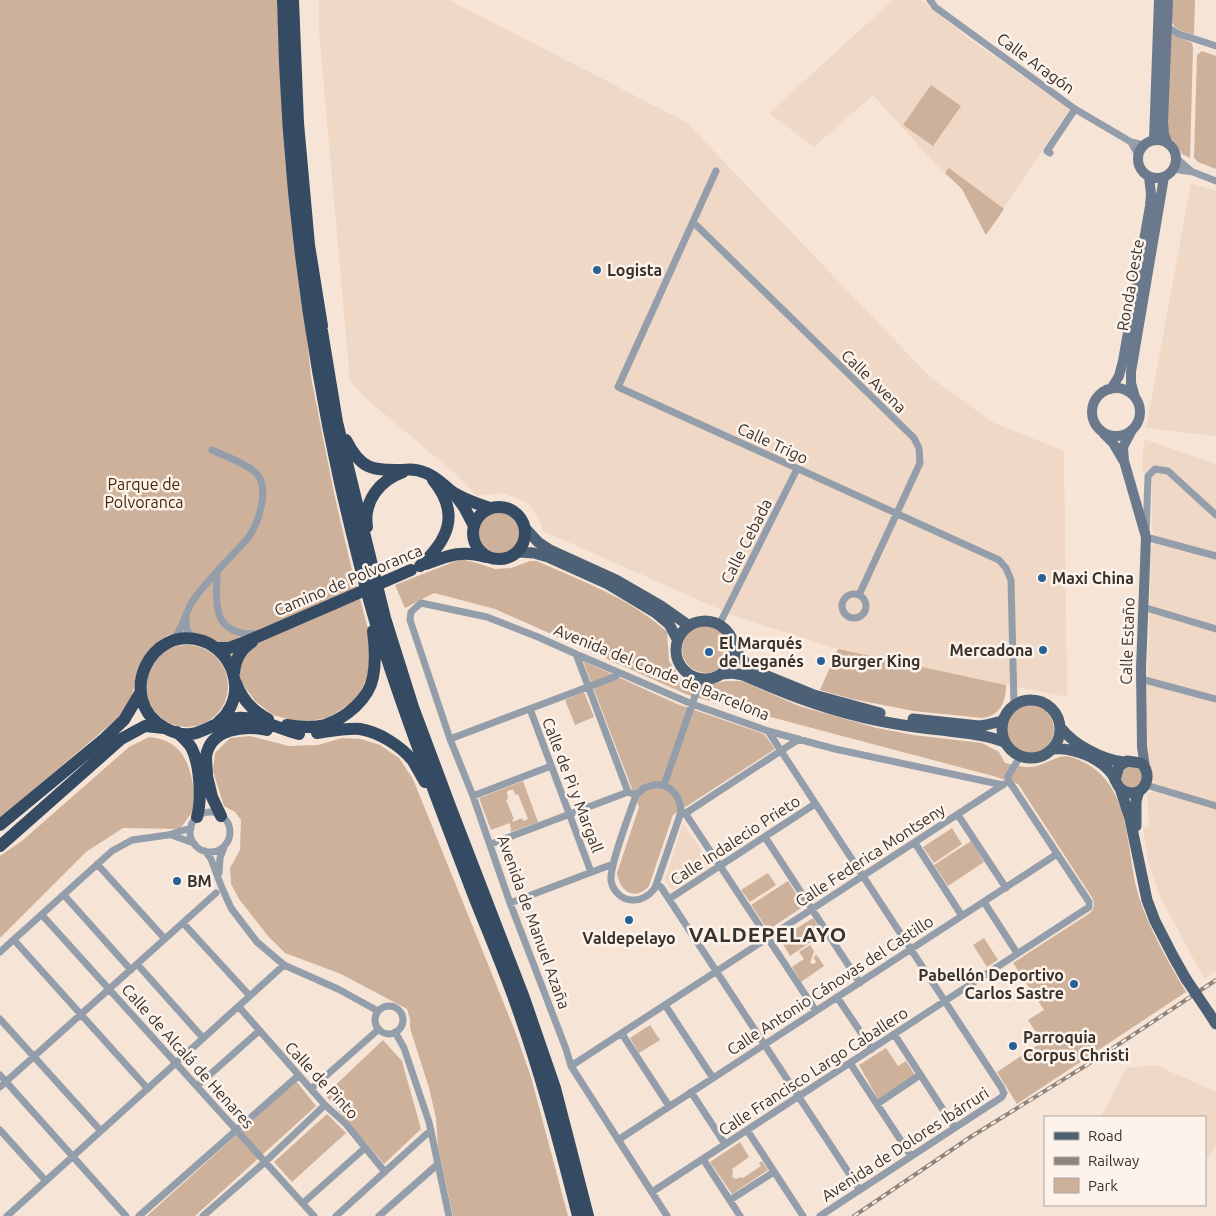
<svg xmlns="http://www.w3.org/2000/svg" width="1216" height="1216" font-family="Ubuntu,sans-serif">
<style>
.built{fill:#efd8c5}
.green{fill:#ceb19a;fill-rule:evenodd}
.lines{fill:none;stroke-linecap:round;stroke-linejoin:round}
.street{stroke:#939eaa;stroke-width:7}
.secondary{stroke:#6a7a8c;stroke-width:10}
.primary{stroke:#4d6176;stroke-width:11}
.highway{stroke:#344b63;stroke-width:12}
.rail-casing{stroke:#8f847b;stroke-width:4}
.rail{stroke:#fef3eb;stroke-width:2;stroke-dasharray:5.5;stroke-linecap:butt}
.primary-bridge{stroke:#4d6176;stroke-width:11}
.highway-bridge{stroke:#344b63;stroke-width:12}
.poi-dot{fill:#276199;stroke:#fef3eb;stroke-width:2}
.labels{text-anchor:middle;stroke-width:5;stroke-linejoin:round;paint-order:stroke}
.street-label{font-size:16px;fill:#38322c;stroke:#fef3eb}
.poi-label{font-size:16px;font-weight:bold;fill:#38322c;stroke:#fef3eb;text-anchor:start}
.park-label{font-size:16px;fill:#472809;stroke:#fef3eb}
.district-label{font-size:21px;font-weight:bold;letter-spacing:1px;fill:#38322c;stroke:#fef3eb}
</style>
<rect width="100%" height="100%" fill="#f6e5d7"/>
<path class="built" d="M319,0H449L686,122L931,378L994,423L1064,451L1067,697L892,661L838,649L737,617L543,531L538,517L528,503L503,493L477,496L458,476L364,397L350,381L319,31Z
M893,0H921L968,38L1070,109L986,235L962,189L925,153L873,95L814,147L769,113Z
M1191,183L1216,191V436L1146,428Z
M1144,439L1216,464V971L1204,979L1159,894L1148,860L1143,828L1149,827L1147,794L1152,792L1154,783L1151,779L1142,746L1147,698L1151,550L1153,546L1154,532L1152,530V484L1142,469Z
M683,823L711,866L672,891L665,880Z
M1156,1065L1216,1092V1146L1205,1160V1117H1101L1126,1068Z"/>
<path class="green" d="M0,0H277L282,103L311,377L334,493L350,562L370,636L371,670L356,700L329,717L302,723L273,715L255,701L242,683L234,658L216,640L194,633L168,635L150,648L138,668L132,696L119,717L0,818Z
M1171,0H1195L1194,35C1168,27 1171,25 1171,0Z
M1170,33L1192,43L1193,48L1190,158L1182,154C1178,146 1171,140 1167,131Z
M1202,51L1216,56V169L1198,162L1194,158L1197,55Z
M931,85L961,106L933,146L903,125Z
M949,168L1004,209L986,235L962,189L945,173Z
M478 533a21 21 0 1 1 42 0a21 21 0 1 1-42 0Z
M461,559L477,563L495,569L511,568L530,561H537C581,581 630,598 667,632L669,661L682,681L716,683L726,681H742L799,706L877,728L913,735L982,743L999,752L1005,763C1013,764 1021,767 1028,767C1043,768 1057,753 1071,757C1134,777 1124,847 1139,897C1149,929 1169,963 1186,992L1017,1104L997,1072L1042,1042L1028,1020L1044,1010L1013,963L1090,913C1094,909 1095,905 1093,899L1018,784L993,776L688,695L495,609L434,593L405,608L395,585Z
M682 649a24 24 0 1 1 48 0a24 24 0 1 1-48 0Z
M146 686a41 41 0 1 1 82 0a41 41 0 1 1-82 0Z
M838,649L1006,685C1006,702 1000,716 982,718L914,711L852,699L820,690Z
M583,661L677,704L764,734L775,749L673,815L649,886C635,902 619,891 617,873L639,807Z
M584,692L594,717L575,725L565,700Z
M1006 729a24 24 0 1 1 48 0a24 24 0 1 1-48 0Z
M250,736L289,746L318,745L342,738L361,739L380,745L399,758L413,779L515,1031L531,1077L568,1216H453L438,1147L436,1118L429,1088L410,1028V1019L407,1009L341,974L285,953L268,936L239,899L231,884L230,868L240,850L241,820L235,812L224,806L213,771L215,753L230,738Z
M149,737C190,741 190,773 197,805L180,829L123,828L86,852L0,938V856L23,840L129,747Z
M1121 777a11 11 0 1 1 22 0a11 11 0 1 1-22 0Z
M523,781L538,822L511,832L510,823L491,830L479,798ZM509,790H513L516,795L518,794L528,819L523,821L522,818L513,822L512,820L514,819L506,800L508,799L507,792Z
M952,828L962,844L934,863L923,847Z
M971,841L984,862L948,886L934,865Z
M768,873L776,885L750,902L741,890Z
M788,881L804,906L768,930L751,905Z
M813,918L823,934L790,956L780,939Z
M984,938L998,960L987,967L973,945Z
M810,945L814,951L810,963L814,964L816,962L814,958L816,954L824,966L801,982L792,967L804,959L799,952Z
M650,1025L660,1040L639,1053L630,1038Z
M383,1040L402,1061L421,1129L384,1164L325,1095Z
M886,1048L898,1066L906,1061L915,1075L878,1099L859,1065Z
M296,1081L316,1106L195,1216H147Z
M327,1114L346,1133L292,1182L274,1162Z
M740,1142L749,1157L732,1169L733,1171L732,1177L736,1179L741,1177L743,1178L761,1166L759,1163L762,1161L768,1170L732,1194L710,1162Z"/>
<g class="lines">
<path class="street" d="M930,0L935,7L1075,109L1131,142L1144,145
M1167,27L1179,34L1216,46
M1131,142L1138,155
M1050,153L1047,151L1075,109
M1176,158L1191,171
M1173,169L1193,172L1216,181
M716,171L618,387L999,560L1006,568L1011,580L1014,705
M693,222L914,438L919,448L920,463L859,595
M1216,515L1168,471L1155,469L1148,476L1146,537L1216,556
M217,573C216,608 213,635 257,634
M842 606a12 12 0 1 1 24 0a12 12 0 1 1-24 0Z
M1143,607L1216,629
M186,618C186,627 186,633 195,638
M719,625L797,469
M173,640C183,628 185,612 194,599C209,578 231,557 248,538C258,524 270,490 257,474C248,464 224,456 212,450
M576,654L628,792
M692,676L695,696
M1141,679L1216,699
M530,709L591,872
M768,731L1001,1087L1004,1093L1002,1097L820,1216
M450,739L609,679L616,676L618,672
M1009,782L1008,776L1020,757
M653,785C670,783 680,795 681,812L655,888C650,895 641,901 632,900C622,900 613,891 611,881C609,866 630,813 636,795L644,788Z
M664,785L695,696L710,679
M1146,785L1216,806
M473,796L551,766
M681,812L685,813L689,811L799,739
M190 832a20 20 0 1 1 40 0a20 20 0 1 1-40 0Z
M685,813L816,1011
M958,815L1006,888
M171,835L194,843
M765,837L860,983
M915,843L962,916
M491,844L628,792L636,795
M205,851L211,859L222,888L231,908L257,942L284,965L338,989L378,1011
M97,864L165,939
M219,873L220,858L224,847
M657,884L661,887L860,1190
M64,895L131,970
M669,899L815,804
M984,902L1017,953
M510,903L613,864
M42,915L314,1216
M183,923L250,996
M14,940L148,1089
M0,952L112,851L132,840L168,835L191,828
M137,964L203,1038
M837,997L872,1049
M665,1005L713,1078
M375 1020a14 14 0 1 1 28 0a14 14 0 1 1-28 0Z
M239,1007L325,1105L346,1124L385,1172
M0,1019L101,1131
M395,1032L404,1048L429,1122L449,1216
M622,1034L669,1106
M894,1034L955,1128
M850,1063L911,1156
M571,1066L1004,784
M0,1075L126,1216
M197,1086L259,1031
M0,1087L216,893
M311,1089L379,1029
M691,1092L725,1144
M877,1104L920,1075
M0,1130L46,1181
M747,1130L803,1216
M618,1140L1057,854
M703,1159L740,1216
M652,1192L1089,907V902L1013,787L1009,782
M730,1200L774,1172
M303,1203L365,1148
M7,1216L284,965
M139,1216L299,1075
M203,1216L265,1162L325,1105
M336,1216L431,1130
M379,1216L438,1164
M667,1216L571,1066L566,1049L510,903L473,796L450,739L410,620L411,612L421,603L487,617L538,637L576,654L692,704L768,731L835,749L1003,785"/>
<path class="secondary" d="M1168,0L1163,122L1164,134L1168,144
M1138 159a19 19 0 1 1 38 0a19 19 0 1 1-38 0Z
M1154,140L1159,0
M1092 412a24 24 0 1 1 48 0a24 24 0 1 1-48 0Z
M1111,389L1119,376L1123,361L1150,206L1151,194L1149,177
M1135,397L1131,383V372L1164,177
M1131,432L1123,447L1124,461L1146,537L1141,669L1142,747L1145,767
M1104,434L1113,443L1123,460"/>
<path class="primary" d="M526,529L538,542L550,550L616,580L661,606L688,625
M518,552L534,553L548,557L608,584L656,613L669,624L677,639
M676 650a29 29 0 1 1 58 0a29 29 0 1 1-58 0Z
M734,649L749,667L765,675L814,695L880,713
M722,674L733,673L743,675C788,695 832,712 880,721C900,725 921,728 941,730C963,733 984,734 1004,742
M1002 729a29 29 0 1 1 58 0a29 29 0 1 1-58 0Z
M913,719L979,726L986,725L1002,721
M1061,728C1074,745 1102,759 1123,762
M1053,749C1073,747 1100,758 1112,774C1117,781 1117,789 1126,792C1145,798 1154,774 1141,763L1127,761L1119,766L1115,780
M1120,788L1130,819L1147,900L1155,921L1173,956L1186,979
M1136,826V801L1139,791
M1209,1013L1216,1024"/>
<path class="highway" d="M283,0C286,162 305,324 340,483C351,530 362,578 376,624C403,712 437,799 470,886C485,925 502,964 516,1004C541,1073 560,1144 578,1216
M293,0L298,123L309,245L322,326
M320,319L337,422L385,618L413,707L450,806L524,998L555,1088L588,1216
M346,440C361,470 372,470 403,470C410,469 419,470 426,473C437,477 445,487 454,493C466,500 477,504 490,508
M456,496L464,507L474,526
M473 533a26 26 0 1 1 52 0a26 26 0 1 1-52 0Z
M367,527C363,501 380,480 403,472
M426,564C450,555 461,550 486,557
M420,566C448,540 461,514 433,480
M216,648H229L243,643L333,604
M234,673C235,660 241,649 252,642
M236,683C242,699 252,711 268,719
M217,724C220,720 225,717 227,713C245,687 231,651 203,641C149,623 115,700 165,728C197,746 210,720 237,718C255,716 280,729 299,734
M287,725C299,727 314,728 325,725C346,718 369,699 373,677C376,662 375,646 373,631
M177,732C182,737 187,741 191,747C200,763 202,800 197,817
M317,733C331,731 346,728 360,729C379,732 401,746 413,761C417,768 421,775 425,782
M205,768L212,797L221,816
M207,776C207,770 206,763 206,757C210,728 245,725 267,730
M0,825L104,739L124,720L140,693
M0,846L121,739L145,726L164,728"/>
<defs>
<path id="rail" d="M854,1216L972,1136L1098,1058L1216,980"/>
</defs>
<use href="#rail" class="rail-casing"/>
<use href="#rail" class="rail"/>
<path class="primary-bridge" d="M1186,979L1209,1013"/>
<path class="highway-bridge" d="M333,604L411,570"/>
</g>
<g class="poi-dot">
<circle cx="597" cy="270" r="5"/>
<circle cx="1042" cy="578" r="5"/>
<circle cx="1043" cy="650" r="5"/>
<circle cx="709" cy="652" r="5"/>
<circle cx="821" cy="661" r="5"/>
<circle cx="177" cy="881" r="5"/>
<circle cx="629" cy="920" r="5"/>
<circle cx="1074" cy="984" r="5"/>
<circle cx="1013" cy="1046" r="5"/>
</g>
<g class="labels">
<g class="street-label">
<text transform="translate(1036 63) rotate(36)" y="6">Calle Aragón</text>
<text transform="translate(1130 285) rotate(-80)" y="6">Ronda Oeste</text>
<text transform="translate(874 381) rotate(44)" y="6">Calle Avena</text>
<text transform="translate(773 443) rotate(25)" y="6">Calle Trigo</text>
<text transform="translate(746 541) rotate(-63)" y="6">Calle Cebada</text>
<text transform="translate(348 580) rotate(-23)" y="6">Camino de Polvoranca</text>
<text transform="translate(1127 641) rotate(-88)" y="6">Calle Estaño</text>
<text transform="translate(662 672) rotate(22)" y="6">Avenida del Conde de Barcelona</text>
<text transform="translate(573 785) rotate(69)" y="6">Calle de Pi y Margall</text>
<text transform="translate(735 840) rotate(-33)" y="6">Calle Indalecio Prieto</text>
<text transform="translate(870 855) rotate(-33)" y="6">Calle Federica Montseny</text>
<text transform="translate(534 922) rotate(70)" y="6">Avenida de Manuel Azaña</text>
<text transform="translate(830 985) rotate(-33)" y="6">Calle Antonio Cánovas del Castillo</text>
<text transform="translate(188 1056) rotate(48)" y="6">Calle de Alcalá de Henares</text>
<text transform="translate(813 1071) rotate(-33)" y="6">Calle Francisco Largo Caballero</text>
<text transform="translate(322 1080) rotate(47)" y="6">Calle de Pinto</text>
<text transform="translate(905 1144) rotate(-33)" y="6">Avenida de Dolores Ibárruri</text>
</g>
<g class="poi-label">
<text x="607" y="276">Logista</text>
<text x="1052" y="584">Maxi China</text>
<text x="719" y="649">El Marqués<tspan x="719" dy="18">de Leganés</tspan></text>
<text x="1033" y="656" text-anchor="end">Mercadona</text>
<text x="831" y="667">Burger King</text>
<text x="187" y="887">BM</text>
<text x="629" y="944" text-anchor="middle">Valdepelayo</text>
<text x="1064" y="981" text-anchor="end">Pabellón Deportivo<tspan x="1064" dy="18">Carlos Sastre</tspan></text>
<text x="1023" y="1043">Parroquia<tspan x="1023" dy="18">Corpus Christi</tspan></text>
</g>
<g class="park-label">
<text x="144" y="490">Parque de<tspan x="144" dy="18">Polvoranca</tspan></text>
</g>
<g class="district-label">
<text x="768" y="942">VALDEPELAYO</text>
</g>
</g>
<rect x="1044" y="1116" width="162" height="90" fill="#fef3eb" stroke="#afa69f"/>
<rect x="1054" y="1132" width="25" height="8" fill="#4d6176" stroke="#afa69f"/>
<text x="1088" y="1141" font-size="15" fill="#38322c">Road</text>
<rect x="1054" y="1157" width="25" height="8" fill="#8f847b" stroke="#afa69f"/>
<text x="1088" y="1166" font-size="15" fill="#38322c">Railway</text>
<rect x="1054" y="1178" width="25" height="15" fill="#ceb19a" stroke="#afa69f"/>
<text x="1088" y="1191" font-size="15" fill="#38322c">Park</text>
</svg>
